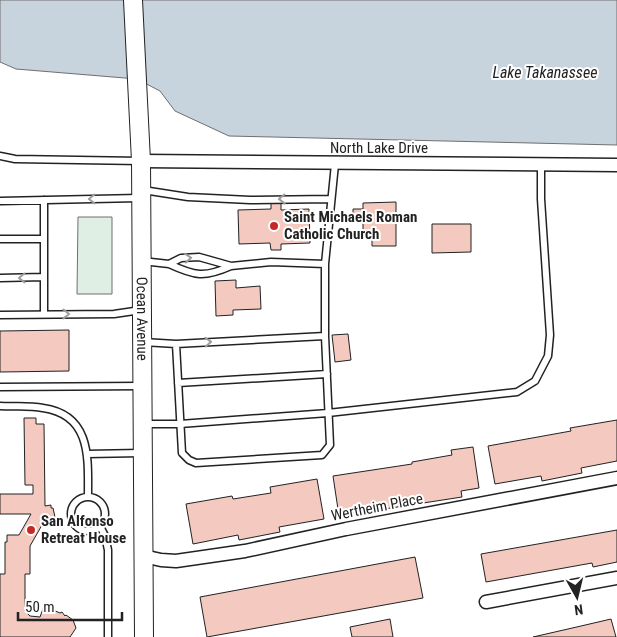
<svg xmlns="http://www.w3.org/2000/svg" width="617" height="637" font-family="'Roboto Condensed',sans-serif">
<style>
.green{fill:#e0efe3;stroke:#6f6f6f}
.water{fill:#c7d3dd;stroke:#6f6f6f}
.building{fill:#f3c9c0;stroke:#222}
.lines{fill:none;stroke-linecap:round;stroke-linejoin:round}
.lane-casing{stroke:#222;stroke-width:9}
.street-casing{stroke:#222;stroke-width:15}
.secondary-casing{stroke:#222;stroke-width:20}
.lane{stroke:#fff;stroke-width:6}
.street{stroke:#fff;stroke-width:12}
.secondary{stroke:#fff;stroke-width:18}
.oneway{stroke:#9c9c9c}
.poi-dot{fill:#c62828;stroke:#fff;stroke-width:2}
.labels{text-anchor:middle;stroke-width:4;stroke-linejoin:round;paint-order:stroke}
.street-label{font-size:15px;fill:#222;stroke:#fff}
.poi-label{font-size:15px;font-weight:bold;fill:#222;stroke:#fff;text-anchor:start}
.water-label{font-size:16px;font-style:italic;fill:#222;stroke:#fff}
</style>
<rect width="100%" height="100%" fill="#fff"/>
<path class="green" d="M78,217H112V294H77Z"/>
<path class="water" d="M0,0H617V145L229,136L175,111L160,91L137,79L16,69L0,62Z"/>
<path class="building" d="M396,202V246H372V237H363V221H353V209H363V203Z
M271,203H281V210L309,209L310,243L281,244V250H271L270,243L239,244L238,210L271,209Z
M432,224H471V252L432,253Z
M236,280V288L260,286L261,309L233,310V315L216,316L215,281Z
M69,330V371L0,372V331Z
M348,334L351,360L335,362L332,335Z
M24,418H36V424H44L45,506L51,505V508H53L55,517L51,523L42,525L30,546V574H25V611L30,616L40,617L44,606L60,613L62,612L65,616L66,615L73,620L76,628L70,637H0V574H5V542H7V535H19L31,514H0V494H33V485H25Z
M617,420V461L581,468L582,473L542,481L541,476L495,484L488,446L571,431L570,428Z
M473,447L479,488L461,491L462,497L339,516L333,476L412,464V462L452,455L451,450Z
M317,479L324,519L279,527L280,532L239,540L238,535L193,544L186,504L232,496L233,499L271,493L270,487Z
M617,530V562L593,567L592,563L486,582L481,554Z
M415,557L423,598L207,637L200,597Z
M390,619L393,637H352L350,627Z
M611,619L616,637H533L581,626Z"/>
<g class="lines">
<defs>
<path id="lane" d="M0,156L15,159L141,161
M143,190L188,197L250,200L331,199
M44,200V314
M0,201L139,198
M0,239H44
M142,261L169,264L181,258L199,257L231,266L271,262L325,264
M169,264C195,276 204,278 231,266
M0,278L44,277
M0,315L114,314L141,310
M325,336V264L335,164
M143,342L176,344L325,336L330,445L322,455L196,463L189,460L182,453L176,344
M178,383L327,374
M0,387L141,386
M0,406C14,407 28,405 43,408C92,415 88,459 88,497
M144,424H180L328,413L517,392L535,381L548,356L550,335L541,199V164
M87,454L141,453
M71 514a17 17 0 1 1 34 0a17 17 0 1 1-34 0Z
M100,526L105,536L108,550V637"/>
<path id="street" d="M141,161L617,165
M143,556L161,560L176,561L245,551L346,529L617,478
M486,602L617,578"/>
<g id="secondary">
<path id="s1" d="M133,0L141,161L144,637"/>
</g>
</defs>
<use href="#lane" class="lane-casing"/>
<use href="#street" class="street-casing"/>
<use href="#secondary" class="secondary-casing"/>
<use href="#lane" class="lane"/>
<use href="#street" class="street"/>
<use href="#secondary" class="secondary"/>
</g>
<defs><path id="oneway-chevron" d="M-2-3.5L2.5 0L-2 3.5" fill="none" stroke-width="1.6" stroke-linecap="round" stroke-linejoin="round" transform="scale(1.25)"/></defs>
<g class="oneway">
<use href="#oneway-chevron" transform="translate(92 199) rotate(179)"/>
<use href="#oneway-chevron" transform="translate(282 199) rotate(179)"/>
<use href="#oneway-chevron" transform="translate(188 258) rotate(-4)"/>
<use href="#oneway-chevron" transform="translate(22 278) rotate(179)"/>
<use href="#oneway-chevron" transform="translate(66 314)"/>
<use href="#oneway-chevron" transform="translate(208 342) rotate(-3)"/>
</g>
<g class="poi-dot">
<circle cx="274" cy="226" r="5"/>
<circle cx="31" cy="530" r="5"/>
</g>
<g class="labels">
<g class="street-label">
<text x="379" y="153">North Lake Drive</text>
<text dy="5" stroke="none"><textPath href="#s1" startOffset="319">Ocean Avenue</textPath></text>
<text transform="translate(377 507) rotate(-11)" y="5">Wertheim Place</text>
</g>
<g class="poi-label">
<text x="284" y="222">Saint Michaels Roman<tspan x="284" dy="17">Catholic Church</tspan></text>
<text x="41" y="526">San Alfonso<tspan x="41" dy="17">Retreat House</tspan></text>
</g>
<g class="water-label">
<text x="545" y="78">Lake Takanassee</text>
</g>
</g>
<g transform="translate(577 597) rotate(172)" stroke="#ffffff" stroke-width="4" paint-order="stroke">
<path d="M0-4L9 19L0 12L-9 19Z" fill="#222222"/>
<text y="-8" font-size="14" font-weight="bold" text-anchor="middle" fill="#222222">N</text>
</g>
<path d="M18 612v8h104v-8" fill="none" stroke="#222222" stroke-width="2.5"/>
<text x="25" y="612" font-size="15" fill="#222222" stroke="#ffffff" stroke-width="4" paint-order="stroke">50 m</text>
</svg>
